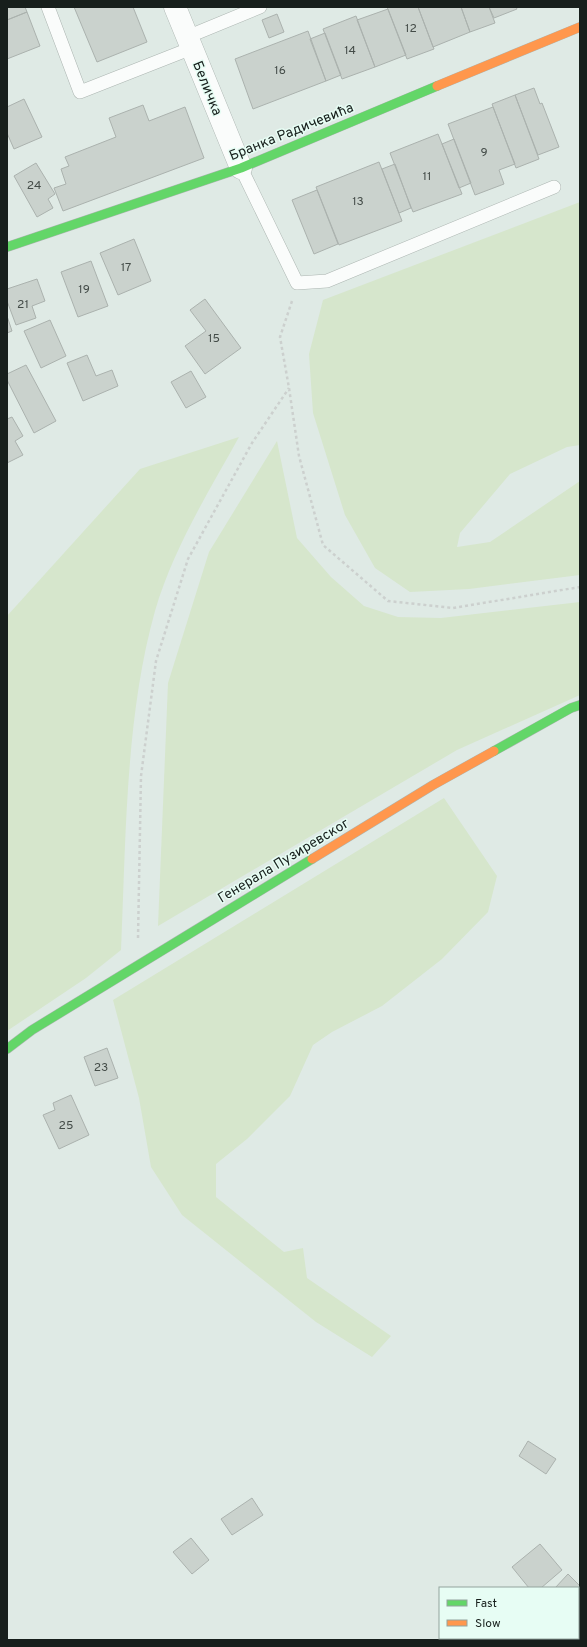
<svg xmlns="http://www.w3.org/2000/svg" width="587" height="1647" font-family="Overpass,sans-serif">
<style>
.green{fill:#d6e6cc}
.building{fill:#cad2cd;stroke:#abb2ae}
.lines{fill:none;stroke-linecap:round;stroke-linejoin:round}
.lane-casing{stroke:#acb5b1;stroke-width:14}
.street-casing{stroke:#acb5b1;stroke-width:23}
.fast-casing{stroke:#acb5b1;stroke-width:10}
.slow-casing{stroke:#acb5b1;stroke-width:10}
.path{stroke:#ccd0ce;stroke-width:2.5;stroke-dasharray:3 3;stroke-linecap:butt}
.lane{stroke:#fafcfb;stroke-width:13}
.street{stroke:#fafcfb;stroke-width:22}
.fast{stroke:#63d668;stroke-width:9}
.slow{stroke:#ff974d;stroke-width:9}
.labels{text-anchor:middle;stroke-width:3;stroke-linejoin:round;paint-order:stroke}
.number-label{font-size:12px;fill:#444c48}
.street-label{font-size:14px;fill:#171f1c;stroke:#e7fdf4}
</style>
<rect width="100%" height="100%" fill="#dfeae5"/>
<path class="green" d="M580,202V445L567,447L510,474L460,533L457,547L490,542L580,481V575L469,589L410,592L375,568L345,515L313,413L309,354L323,300Z
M239,437C208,493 173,549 155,611C125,718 126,840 121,950L86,978L7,1031V616L140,469Z
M277,441L297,538L331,577L364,606L398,617L441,618L580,602V695L457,750L158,926L168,683L209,552Z
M444,798L497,876L488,912L442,959L382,1006L332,1032L313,1045L290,1096L247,1139L216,1164V1197L284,1252L303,1248L307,1278L391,1336L372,1357L316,1322L182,1215L151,1167L139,1098L113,1000Z"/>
<path class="building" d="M7,7H25L27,12L7,20Z
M74,7H133L147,42L97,62Z
M387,7H418L434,49L407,59Z
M418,7H461L470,32L433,47Z
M461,7H489L495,23L470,32Z
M489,7H516L517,9L494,18Z
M388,9L406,55L375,67L357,20Z
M27,12L40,46L7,59V20Z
M277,14L284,32L269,38L262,20Z
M356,16L375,67L342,79L323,29Z
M308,31L326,81L253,109L235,59Z
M325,33L341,75L326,81L310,39Z
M534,88L540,104L542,103L559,147L538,155L515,95Z
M515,95L539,159L516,168L492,104Z
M24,99L42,137L14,149L7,133V107Z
M143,105L149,121L185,107L204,158L63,211L54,188L66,184L61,169L69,166L65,157L116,137L109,118Z
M493,107L515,164L499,170L504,184L475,195L448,124Z
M438,134L462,194L413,212L390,153Z
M454,139L471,183L459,188L442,144Z
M379,162L402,221L339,245L316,187Z
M36,163L55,194L48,199L53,208L37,217L14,176Z
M395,164L411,208L399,213L382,169Z
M317,190L338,244L314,254L292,200Z
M134,239L151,281L118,295L100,253Z
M91,261L108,306L78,317L61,272Z
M37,279L45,301L32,306L36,318L16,325L7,301V289Z
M205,299L241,348L205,374L185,346L206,331L190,310Z
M7,316L12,331L7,333Z
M50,320L66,356L41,368L24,331Z
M87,355L96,376L112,370L118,386L83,401L67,363Z
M26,365L56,421L34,433L7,380V374Z
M191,371L206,397L186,408L171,382Z
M12,417L23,436L15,441L23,455L7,463V419Z
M107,1048L118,1078L95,1086L84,1057Z
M71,1095L89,1135L59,1149L43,1115L55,1110L53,1103Z
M528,1441L556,1459L546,1474L519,1456Z
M252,1498L263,1515L232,1535L221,1519Z
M191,1538L209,1560L192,1574L173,1552Z
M540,1544L562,1570L541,1588H529L512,1567Z
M568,1574L580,1586V1599L578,1601V1588H555Z"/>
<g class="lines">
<defs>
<path id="lane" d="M48,7L80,92L192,48
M187,37L260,7
M241,168L297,283L327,281L554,187"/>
<path id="street" d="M175,7L241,168"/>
<path id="fast" d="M7,247L241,168L437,86
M494,751L571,708L580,705
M7,1049L32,1030L312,859"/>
<path id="slow" d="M437,86L580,27
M312,859L433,785L494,751"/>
</defs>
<use href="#lane" class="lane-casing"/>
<use href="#street" class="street-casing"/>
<use href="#fast" class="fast-casing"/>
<use href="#slow" class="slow-casing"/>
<path class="path" d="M292,301L280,337L289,388L299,456L323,545L388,601L453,608L580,587
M138,938L141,776L156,661L188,559L252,443L289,388"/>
<use href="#lane" class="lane"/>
<use href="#street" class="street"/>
<use href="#fast" class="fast"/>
<use href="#slow" class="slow"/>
</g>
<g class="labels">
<g class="number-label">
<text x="411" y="32">12</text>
<text x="350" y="54">14</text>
<text x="280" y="74">16</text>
<text x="484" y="156">9</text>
<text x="427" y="180">11</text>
<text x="34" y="189">24</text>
<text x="358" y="205">13</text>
<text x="126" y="271">17</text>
<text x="84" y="293">19</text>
<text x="23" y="308">21</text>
<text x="214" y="342">15</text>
<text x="101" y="1071">23</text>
<text x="66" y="1129">25</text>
</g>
<g class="street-label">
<text transform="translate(208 88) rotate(68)" y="5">Беличка</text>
<text transform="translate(291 131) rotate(-22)" y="5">Бранка Радичевића</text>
<text transform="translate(283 860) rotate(-31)" y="5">Генерала Пузиревског</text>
</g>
</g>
<rect width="587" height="1647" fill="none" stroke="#171f1c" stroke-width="16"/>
<rect x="439" y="1587" width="140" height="52" fill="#e7fdf4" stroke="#94a49e"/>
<rect x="447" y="1600" width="20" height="6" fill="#63d668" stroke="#94a49e"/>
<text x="475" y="1607" font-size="12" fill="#171f1c">Fast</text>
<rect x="447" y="1620" width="20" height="6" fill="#ff974d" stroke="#94a49e"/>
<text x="475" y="1627" font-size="12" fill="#171f1c">Slow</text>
</svg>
